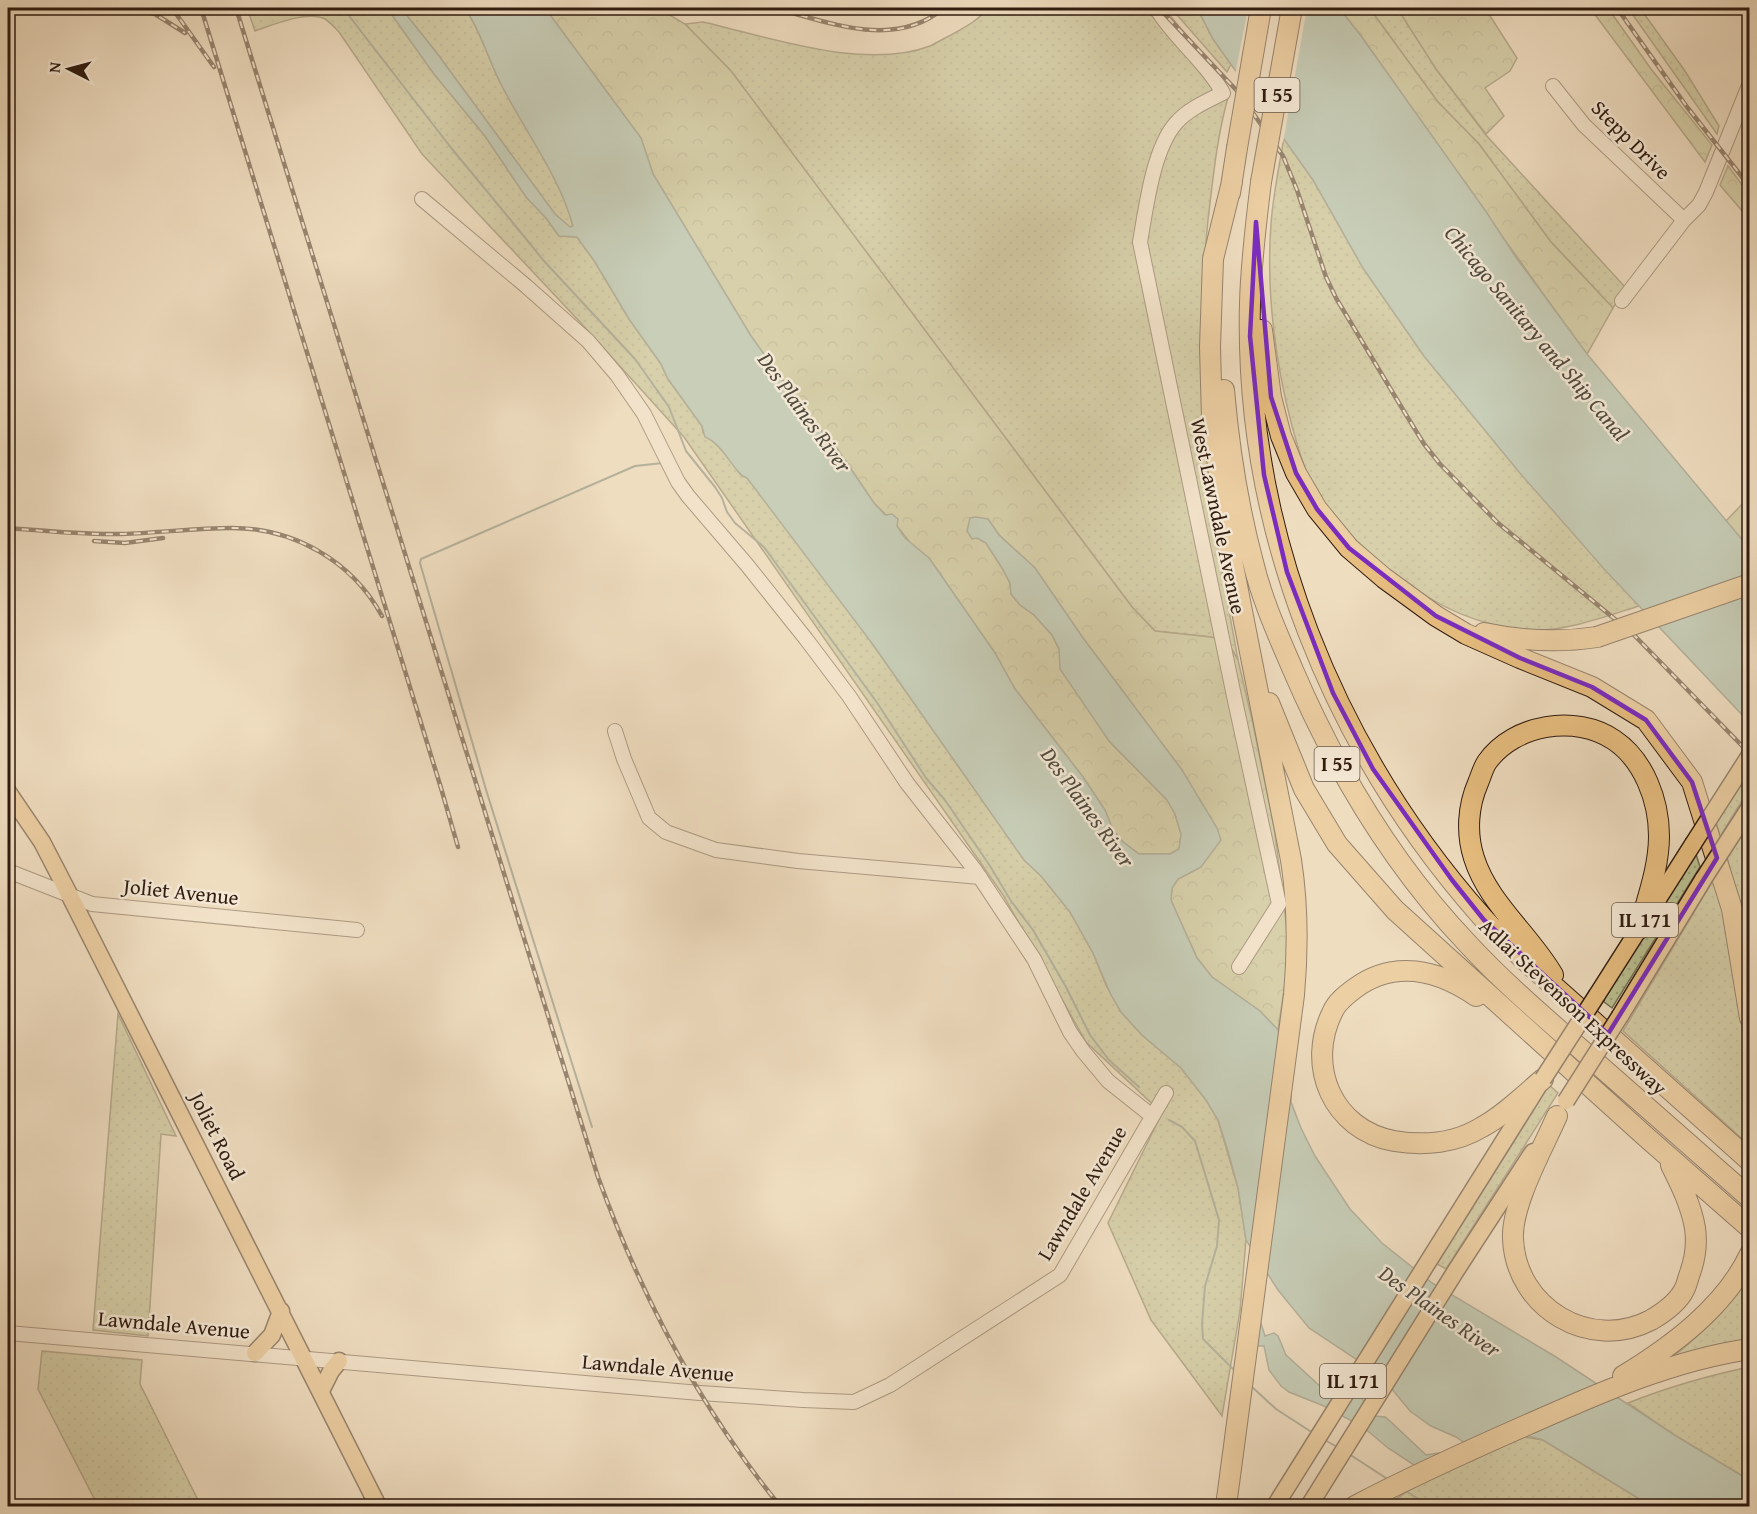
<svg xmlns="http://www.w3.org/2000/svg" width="1757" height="1514" font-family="'Gentium Book Plus',serif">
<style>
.grass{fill:url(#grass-dots);stroke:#746e50;stroke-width:1.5}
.forest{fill:url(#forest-crowns);stroke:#746e50;stroke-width:1.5}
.water{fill:#9abcb0;stroke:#6f7c70;stroke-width:1.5}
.pier{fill:#efddc0}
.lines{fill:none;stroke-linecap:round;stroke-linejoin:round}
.stream{stroke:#6f7c70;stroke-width:2}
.minor-casing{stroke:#5f4c3b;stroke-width:16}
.major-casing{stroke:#2f1b0f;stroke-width:19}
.highway-casing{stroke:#2f1b0f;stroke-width:22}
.minor{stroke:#f5e9d6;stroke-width:14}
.major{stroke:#e8be80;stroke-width:16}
.highway{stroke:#e8be80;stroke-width:20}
.rail-casing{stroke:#2f1b0f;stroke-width:4.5}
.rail{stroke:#f5e9d6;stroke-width:2;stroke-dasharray:7;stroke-linecap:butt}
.major-bridge-casing{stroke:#2f1b0f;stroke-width:19;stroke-linecap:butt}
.highway-bridge-casing{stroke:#2f1b0f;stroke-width:22;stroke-linecap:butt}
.major-bridge{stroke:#e8be80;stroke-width:16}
.highway-bridge{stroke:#e8be80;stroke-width:20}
.marked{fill:none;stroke:#7b2cbf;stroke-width:4.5;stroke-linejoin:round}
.labels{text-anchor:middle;stroke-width:5;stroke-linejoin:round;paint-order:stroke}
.shield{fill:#f5e9d6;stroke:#6a594b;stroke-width:1.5}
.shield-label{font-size:20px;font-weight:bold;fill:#2f1b0f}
.street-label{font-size:21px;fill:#2f1b0f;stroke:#f5e9d6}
.water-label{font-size:22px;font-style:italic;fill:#4f4b3f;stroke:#f5e9d6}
</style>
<defs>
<pattern id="grass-dots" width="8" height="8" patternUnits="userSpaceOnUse" patternTransform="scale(1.5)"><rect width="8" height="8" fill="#bac091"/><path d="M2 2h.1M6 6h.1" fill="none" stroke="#a0a47c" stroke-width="1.8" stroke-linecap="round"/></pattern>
<pattern id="forest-crowns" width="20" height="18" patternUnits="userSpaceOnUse" patternTransform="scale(1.5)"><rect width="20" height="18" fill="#bac091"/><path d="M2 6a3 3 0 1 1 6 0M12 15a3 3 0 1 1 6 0" fill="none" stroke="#a0a47c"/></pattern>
</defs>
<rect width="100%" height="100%" fill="#efddc0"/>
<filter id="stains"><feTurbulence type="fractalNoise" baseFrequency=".00333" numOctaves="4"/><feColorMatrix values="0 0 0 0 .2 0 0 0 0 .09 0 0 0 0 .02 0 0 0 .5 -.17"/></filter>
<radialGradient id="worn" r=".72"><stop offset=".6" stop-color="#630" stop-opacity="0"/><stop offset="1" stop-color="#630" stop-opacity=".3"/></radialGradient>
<path class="grass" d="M247,8H387L434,74L485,136L526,197L546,218L559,236L577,237L595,262L629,319L661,364L668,379L702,426L703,433C714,441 722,450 731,461C737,467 737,475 747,478L822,572L1024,860L1041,876L1070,912L1093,953L1106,985L1121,1012L1142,1035L1181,1068L1206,1100L1218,1120L1238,1188L1246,1240L1240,1311L1222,1416L1151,1320L1108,1223L1162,1113L1086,1042L1003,895L684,437L580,322L422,154L339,32C335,28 330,22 325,19C308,10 272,25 255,31Z
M401,8H465C481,32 486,53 498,78C522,128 559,172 573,226L569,227L555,214L436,52Z
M987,8H1144L1229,94C1217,135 1213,178 1208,220C1199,310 1201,399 1210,489C1216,546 1228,604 1238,660L1227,641L1211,637L1155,631L1132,607L731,71L685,24L703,22C769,37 865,71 930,46C937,43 944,38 951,35C963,28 980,20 987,8Z
M1171,8H1197L1213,39L1231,64L1227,72Z
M1366,8H1397L1403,14L1436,69L1485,134L1625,287L1613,308L1551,242L1479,144L1438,102L1370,9Z
M1628,8H1640L1685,71L1719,126L1717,134Z
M1284,138L1313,180L1363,268L1424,356L1520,473L1639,606C1607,616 1567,631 1533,630C1482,628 1435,606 1396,575C1366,552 1339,526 1318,494C1305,474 1298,448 1292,426C1275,362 1266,290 1271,224C1273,195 1279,167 1284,138Z
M1749,769V789L1720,837L1716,822Z
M1749,821V960L1727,857Z
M1696,854L1700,867L1612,1008L1603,1001Z
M1718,872L1739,970L1749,1042V1145L1623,1031Z
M118,1014L176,1136L161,1134L148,1336L93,1330Z
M1549,1085L1558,1093L1446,1269L1437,1264Z
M1749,1269V1344L1665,1363C1699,1336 1731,1309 1749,1269Z
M42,1351L142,1360L140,1384L201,1506H98L38,1389Z
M1749,1367V1480L1676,1436L1628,1403C1668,1387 1707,1376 1749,1367Z
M1524,1437L1543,1440L1651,1506H1385L1423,1481Z"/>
<path class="forest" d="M545,8H658L685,24L731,71L1132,607L1155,631L1211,637L1227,641L1238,660L1253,724L1274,827L1282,888L1287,931V970L1278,1030L1260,1011L1212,977L1197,958L1176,912L1171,900L1172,888L1178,879L1201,867L1182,770L1083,638L1035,568L999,535L988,519L977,538L986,543L1002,568L1010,583L1011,594L1020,605L1034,615L1052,635L1086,704L1109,741L1167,800L1175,814L1181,834L1179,849L1170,854H1139L1123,842L1113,830L1105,810L1083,777L1015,689L995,653L929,558L912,545L897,526L874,503L838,450L806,413L751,336L653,174L641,138Z
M1339,8L1370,9L1438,102L1479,144L1551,242L1613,308L1587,354C1510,249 1436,142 1361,36Z
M1397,8H1485L1517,58L1510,71L1485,88L1504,116L1486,134L1436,69Z
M1590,8H1608L1651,69L1712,145L1705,162Z
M1728,166L1749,194V219L1720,185Z
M1749,497V548L1726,521Z"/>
<path class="water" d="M387,8H401L436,52L555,214L570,227L573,226C558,172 522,128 498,78C486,53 481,32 465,8H545L641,138L653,174L751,336L806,413L838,450L874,503L885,515L892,514L898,519L897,526L905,538L929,558L995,653L1015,689L1083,777L1105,810L1113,830L1123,842L1139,854H1170L1179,849L1181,834L1175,814L1167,800L1109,741L1060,669L1059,649L1052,635L1034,615L1020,605L1011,594L1010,583L1002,568L986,543L977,538L972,539L967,531L970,518L976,517L988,519L999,535L1035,568L1083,638L1182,770L1217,828L1221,840L1201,867L1178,879L1172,888L1171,900L1197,958L1212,977L1260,1011L1278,1030L1291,1078V1102L1301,1128L1315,1156L1350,1209L1382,1243L1432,1283L1556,1357L1676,1436L1749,1480V1506H1651L1543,1440L1532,1437H1524L1420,1469L1388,1448L1363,1427L1324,1406L1289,1392L1281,1386L1269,1370L1264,1346H1254L1260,1320L1265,1336L1274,1333L1278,1336L1286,1355L1321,1387C1329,1389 1333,1384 1340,1383C1351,1382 1369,1407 1375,1416L1385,1417L1390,1421L1426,1455C1442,1453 1454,1451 1469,1446L1456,1437L1431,1426L1410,1411L1391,1388L1374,1371L1309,1328L1278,1290L1246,1240L1238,1188L1228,1151L1218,1120L1206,1100L1181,1068L1142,1035L1121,1012L1111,995L1093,953L1070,912L1041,876L1024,860L874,646L747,478C733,473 724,444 705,437L702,426L668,379L661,364L629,319L595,262L577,237L559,236L546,218L526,197L485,136L434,74Z
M1197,8H1339L1361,36L1487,213L1515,256L1587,354L1749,548V722L1605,570L1520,473L1424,356L1363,268L1313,180L1213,39Z"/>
<path class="pier" d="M1248,8H1307L1283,143L1235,75Z"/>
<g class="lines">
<path class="stream" d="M343,8L452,149L509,218L544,261L635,359L669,407L686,451L715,487L722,498L727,512L735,523L764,547L878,704L926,778L945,800L990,866L1011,901L1033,930L1066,987L1090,1035L1109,1060L1139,1087
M1169,1120L1182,1127L1195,1141L1219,1220L1217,1246L1205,1286L1202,1324L1203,1339L1236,1372
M592,1127L487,793L420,563L421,559L635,466L663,463
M1251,1386L1276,1409L1313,1433
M1323,1439L1339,1448
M1349,1454L1389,1480
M1404,1490L1430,1506"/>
<defs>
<path id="minor" d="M1156,8C1175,39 1205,61 1223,93C1207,101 1188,109 1176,123C1153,149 1146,208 1140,242L1234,696L1279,904L1239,967
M1553,86L1584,125L1684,220
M422,199L526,286L588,341L617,375L644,414L678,482L688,496L747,565L806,639L849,696L907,783L975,870L1034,959L1070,1032L1083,1051L1108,1081L1152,1116
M1622,301L1684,220L1699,205L1706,192L1750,83
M615,731L624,759L649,818L666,832L716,850L798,861L980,877
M8,871L92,904L357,930
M8,1333L700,1393L803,1400L854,1402L890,1385L1060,1275L1166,1093"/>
<path id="major" d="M8,792L42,842L70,896L378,1506
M1597,995L1693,844
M1620,1016L1704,878
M255,1353L272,1335L281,1311
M321,1391L331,1371L339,1361
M1275,1506L1537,1088
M1309,1506L1455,1272L1533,1152"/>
<path id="highway" d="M1261,182C1256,222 1251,263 1250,303C1244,530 1334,750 1483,918C1514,953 1551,983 1585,1014C1640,1063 1695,1112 1750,1161
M1230,193L1237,148
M1262,330L1271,397L1281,436L1296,473L1317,509L1349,548L1384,578L1436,616L1466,634L1520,658L1592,687L1646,720L1692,782L1732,909L1750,1018
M1224,390C1229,448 1238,506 1253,562C1262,600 1278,635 1293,670C1336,770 1392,864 1467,943C1503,982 1544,1017 1584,1052C1639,1100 1694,1149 1750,1198
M1484,633C1522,641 1558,643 1597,637
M1269,703L1304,789L1337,844L1395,910L1645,1136L1750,1228
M1553,975C1530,935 1488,903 1474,858C1466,833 1468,806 1478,783C1481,776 1483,768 1487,762C1514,724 1576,714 1614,740C1644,760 1659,801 1659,836C1659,868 1647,899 1639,929
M1476,996C1438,970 1394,959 1354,989C1346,995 1337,1002 1333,1011C1305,1066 1333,1130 1394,1141C1424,1146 1456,1143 1482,1127C1504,1115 1523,1096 1543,1079
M1557,1116C1543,1148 1511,1205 1513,1239C1516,1308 1590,1352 1651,1320C1663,1313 1678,1302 1684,1290C1687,1285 1688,1278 1690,1273C1695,1259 1697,1242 1695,1228C1691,1205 1681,1185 1671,1165
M1623,1376C1672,1346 1725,1307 1750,1254
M1226,1506L1294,995C1298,950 1298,905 1291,860L1226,530L1212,419L1210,347L1213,259L1232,182
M1355,1506C1412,1476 1470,1450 1529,1424C1599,1393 1673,1360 1750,1349"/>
</defs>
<use href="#minor" class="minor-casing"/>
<use href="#major" class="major-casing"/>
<use href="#highway" class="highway-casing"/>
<use href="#minor" class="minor"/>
<use href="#major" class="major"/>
<use href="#highway" class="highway"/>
<defs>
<path id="rail" d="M133,8L155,14L185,33
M172,8L214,67
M201,8L441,788L458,847
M236,8L598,1177C641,1296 700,1408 780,1506
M774,8C829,22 894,50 944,8
M1159,8L1239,93L1283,156L1297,190L1326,277L1336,298L1405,413L1424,444L1440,464L1498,523L1633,634L1750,754
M1617,8L1687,107L1750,187
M8,528C45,531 84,535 122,534C158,533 195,528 232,528C294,528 352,561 382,616
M94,541L125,543L163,538"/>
</defs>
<use href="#rail" class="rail-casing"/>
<use href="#rail" class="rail"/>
<defs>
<path id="major-bridge" d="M1693,844L1750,755
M1704,878L1750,807
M1543,1079L1597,995
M1566,1101L1620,1016"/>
<path id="highway-bridge" d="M1237,148L1261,8
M1261,182L1292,8
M1597,637L1750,584"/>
</defs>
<use href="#major-bridge" class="major-bridge-casing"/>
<use href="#highway-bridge" class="highway-bridge-casing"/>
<use href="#major-bridge" class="major-bridge"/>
<use href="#highway-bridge" class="highway-bridge"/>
</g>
<path d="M0 0H1757V1514H0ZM1256,222L1271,397L1296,473L1317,509L1349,548L1436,616L1520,658L1592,687L1646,720L1692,782L1717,858L1608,1034L1484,920L1452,880L1373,769L1333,693L1287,572L1264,475L1250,336Z" fill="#efddc0" fill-opacity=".55" fill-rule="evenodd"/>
<path class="marked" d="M1256,222L1271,397L1296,473L1317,509L1349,548L1436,616L1520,658L1592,687L1646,720L1692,782L1717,858L1608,1034L1484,920L1452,880L1373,769L1333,693L1287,572L1264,475L1250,336Z"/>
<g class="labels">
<g class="shield">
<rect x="1254.5" y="78" width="45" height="34" rx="4.5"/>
<rect x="1314.5" y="747" width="45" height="34" rx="4.5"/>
<rect x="1612" y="903" width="66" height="34" rx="4.5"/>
<rect x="1320" y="1364" width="66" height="34" rx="4.5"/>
</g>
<g class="shield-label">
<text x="1277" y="102">I 55</text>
<text x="1337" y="771">I 55</text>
<text x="1645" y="927">IL 171</text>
<text x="1353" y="1388">IL 171</text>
</g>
<g class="street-label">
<text transform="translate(1631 140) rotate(45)" y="7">Stepp Drive</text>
<text transform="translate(1218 516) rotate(78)" y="7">West Lawndale Avenue</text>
<text transform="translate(181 892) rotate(6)" y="7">Joliet Avenue</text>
<text transform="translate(1573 1007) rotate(43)" y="7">Adlai Stevenson Expressway</text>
<text transform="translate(217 1136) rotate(63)" y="7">Joliet Road</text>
<text transform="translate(1082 1193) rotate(-59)" y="7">Lawndale Avenue</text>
<text transform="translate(174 1325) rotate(5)" y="7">Lawndale Avenue</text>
<text transform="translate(658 1368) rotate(5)" y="7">Lawndale Avenue</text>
</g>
<g class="water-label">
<text transform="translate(1537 333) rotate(50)" y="8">Chicago Sanitary and Ship Canal</text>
<text transform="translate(805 412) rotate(54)" y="8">Des Plaines River</text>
<text transform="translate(1088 807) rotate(54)" y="8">Des Plaines River</text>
<text transform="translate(1440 1311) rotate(35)" y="8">Des Plaines River</text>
</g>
</g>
<rect width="1757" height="1514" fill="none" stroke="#efddc0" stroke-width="30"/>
<rect x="9" y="9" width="1739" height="1496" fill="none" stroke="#2f1b0f" stroke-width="3"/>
<rect x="15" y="15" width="1727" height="1484" fill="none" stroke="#2f1b0f" stroke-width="1.5"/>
<g transform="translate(69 69) rotate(276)" stroke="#f5e9d6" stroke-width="4.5" paint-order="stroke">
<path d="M0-4.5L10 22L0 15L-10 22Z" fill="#2f1b0f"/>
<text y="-9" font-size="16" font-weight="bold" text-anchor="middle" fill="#2f1b0f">N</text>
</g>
<rect width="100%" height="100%" filter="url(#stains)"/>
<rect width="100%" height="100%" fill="url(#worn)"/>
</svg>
